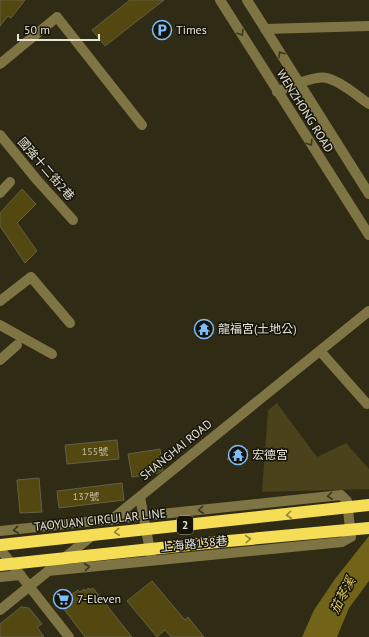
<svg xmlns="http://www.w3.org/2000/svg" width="369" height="637" font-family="'PT Sans','Noto Sans TC',sans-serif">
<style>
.green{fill:#49421a}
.water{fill:#716418}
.building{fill:#534910;stroke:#646047}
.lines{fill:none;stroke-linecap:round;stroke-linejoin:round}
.minor{stroke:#7f7544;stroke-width:10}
.highway-bridge{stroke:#f5dd55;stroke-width:12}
.oneway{stroke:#3b361e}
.oneway2{stroke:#918333}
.labels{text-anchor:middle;stroke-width:3;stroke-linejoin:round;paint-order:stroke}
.number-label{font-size:10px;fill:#c2bea5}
.shield{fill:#16140a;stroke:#a8a69a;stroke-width:1}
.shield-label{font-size:11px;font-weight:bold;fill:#e7e5d7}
.poi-label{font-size:12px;fill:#e7e5d7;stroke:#16140a;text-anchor:start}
.street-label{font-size:12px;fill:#e7e5d7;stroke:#16140a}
.water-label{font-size:13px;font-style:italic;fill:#decb66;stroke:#16140a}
</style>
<rect width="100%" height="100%" fill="#302b14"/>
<path class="green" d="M277,403L317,457L346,443L369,469V489L262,492L268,410Z"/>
<path class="water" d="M369,536V581L349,608L337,637H302L314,610L335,579Z"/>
<path class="building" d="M0,0H25L11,18L8,16L0,26Z
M130,0H164L105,46L92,30Z
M22,189L36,204L17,223L37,251L25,263L0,226V213Z
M117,440L119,459L67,464L65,445Z
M235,445L248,450L241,465L227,459Z
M160,449L163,470L158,473L132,477L128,454Z
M39,478L42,512L20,513L17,480Z
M122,483L124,500L59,508L57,491Z
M152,581L185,620L188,617L204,637H171L165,630L157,637L127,601Z
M89,588L90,590L93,588L132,637H85L57,600L68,591L71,595L78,590L80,592L84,589L85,591Z
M21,607L29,608L42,624L37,627L44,637H0V624Z"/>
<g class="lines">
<path class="minor" d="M220,0L369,235
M247,0L369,194
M265,29L369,26
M0,64L57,17L142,125
M277,92C287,87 316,75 327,78C342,82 356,95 369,104
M0,135L37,180L73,220
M0,193L10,182
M0,301L31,277L70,323
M0,325L52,354
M320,351L367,404
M0,360L17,345
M140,497L151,556
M111,520L369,311
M0,531L341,495L347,501L351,537L342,542L48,571
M0,549L69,637
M0,577L21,575
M0,610L94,534"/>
<path class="highway-bridge" d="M0,545L369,505
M0,565L217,542L369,528"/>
</g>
<defs><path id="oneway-chevron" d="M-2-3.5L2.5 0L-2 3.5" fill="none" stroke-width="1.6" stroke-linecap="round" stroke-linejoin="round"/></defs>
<g class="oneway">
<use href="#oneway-chevron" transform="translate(241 33) rotate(58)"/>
<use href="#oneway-chevron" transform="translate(281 54) rotate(-122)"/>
<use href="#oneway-chevron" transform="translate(310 143) rotate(57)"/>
<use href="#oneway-chevron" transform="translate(330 496) rotate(174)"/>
<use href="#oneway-chevron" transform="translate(201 510) rotate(174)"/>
<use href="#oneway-chevron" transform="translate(16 530) rotate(174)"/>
<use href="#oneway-chevron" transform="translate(87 567) rotate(-6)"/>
</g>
<g class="oneway2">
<use href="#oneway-chevron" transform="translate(289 515) rotate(173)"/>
<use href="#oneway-chevron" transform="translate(117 532) rotate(174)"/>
<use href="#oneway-chevron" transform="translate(248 539) rotate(-5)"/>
</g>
<defs>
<symbol id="parking-ring" viewBox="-11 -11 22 22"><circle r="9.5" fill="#16140a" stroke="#7fbdfa" stroke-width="1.5"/><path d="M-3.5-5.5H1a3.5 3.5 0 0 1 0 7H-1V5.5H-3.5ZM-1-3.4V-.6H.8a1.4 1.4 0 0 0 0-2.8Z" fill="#7fbdfa"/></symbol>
<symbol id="temple-ring" viewBox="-11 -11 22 22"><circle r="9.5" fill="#16140a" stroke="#7fbdfa" stroke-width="1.5"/><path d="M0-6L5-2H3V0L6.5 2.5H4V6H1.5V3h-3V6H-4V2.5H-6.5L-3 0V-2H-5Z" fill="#7fbdfa"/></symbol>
<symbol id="supermarket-ring" viewBox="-11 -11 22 22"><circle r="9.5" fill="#16140a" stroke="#7fbdfa" stroke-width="1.5"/><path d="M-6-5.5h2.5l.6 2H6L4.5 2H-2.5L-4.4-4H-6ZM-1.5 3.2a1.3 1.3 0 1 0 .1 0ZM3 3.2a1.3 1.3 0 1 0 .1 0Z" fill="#7fbdfa"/></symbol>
</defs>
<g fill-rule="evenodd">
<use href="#parking-ring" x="151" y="19" width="22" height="22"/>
<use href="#temple-ring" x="193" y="318" width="22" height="22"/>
<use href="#temple-ring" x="227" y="444" width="22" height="22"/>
<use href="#supermarket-ring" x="52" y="588" width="22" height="22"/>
</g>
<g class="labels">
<g class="number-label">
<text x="95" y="455">155號</text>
<text x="86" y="500">137號</text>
</g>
<rect class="shield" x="177" y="516" width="16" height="18" rx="3"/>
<g class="shield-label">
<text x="185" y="529">2</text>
</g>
<g class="poi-label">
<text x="176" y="34">Times</text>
<text x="218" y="333">龍福宮(土地公)</text>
<text x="252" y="459">宏德宮</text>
<text x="77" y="603">7-Eleven</text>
</g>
<g class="street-label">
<text transform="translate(305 111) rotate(58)" y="4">WENZHONG ROAD</text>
<text transform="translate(46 169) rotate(49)" y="4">國強十二街2巷</text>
<text transform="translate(176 450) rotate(-39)" y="4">SHANGHAI ROAD</text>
<text transform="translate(100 520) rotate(-6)" y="4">TAOYUAN CIRCULAR LINE</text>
<text transform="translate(194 544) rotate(-6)" y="4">上海路138巷</text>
</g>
<g class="water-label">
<text transform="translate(342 595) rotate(-63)" y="5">茄苳溪</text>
</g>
</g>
<path d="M18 34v6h81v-6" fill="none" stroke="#e7e5d7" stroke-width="2"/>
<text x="24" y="34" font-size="12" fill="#e7e5d7" stroke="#16140a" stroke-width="3" paint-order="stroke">50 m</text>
</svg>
